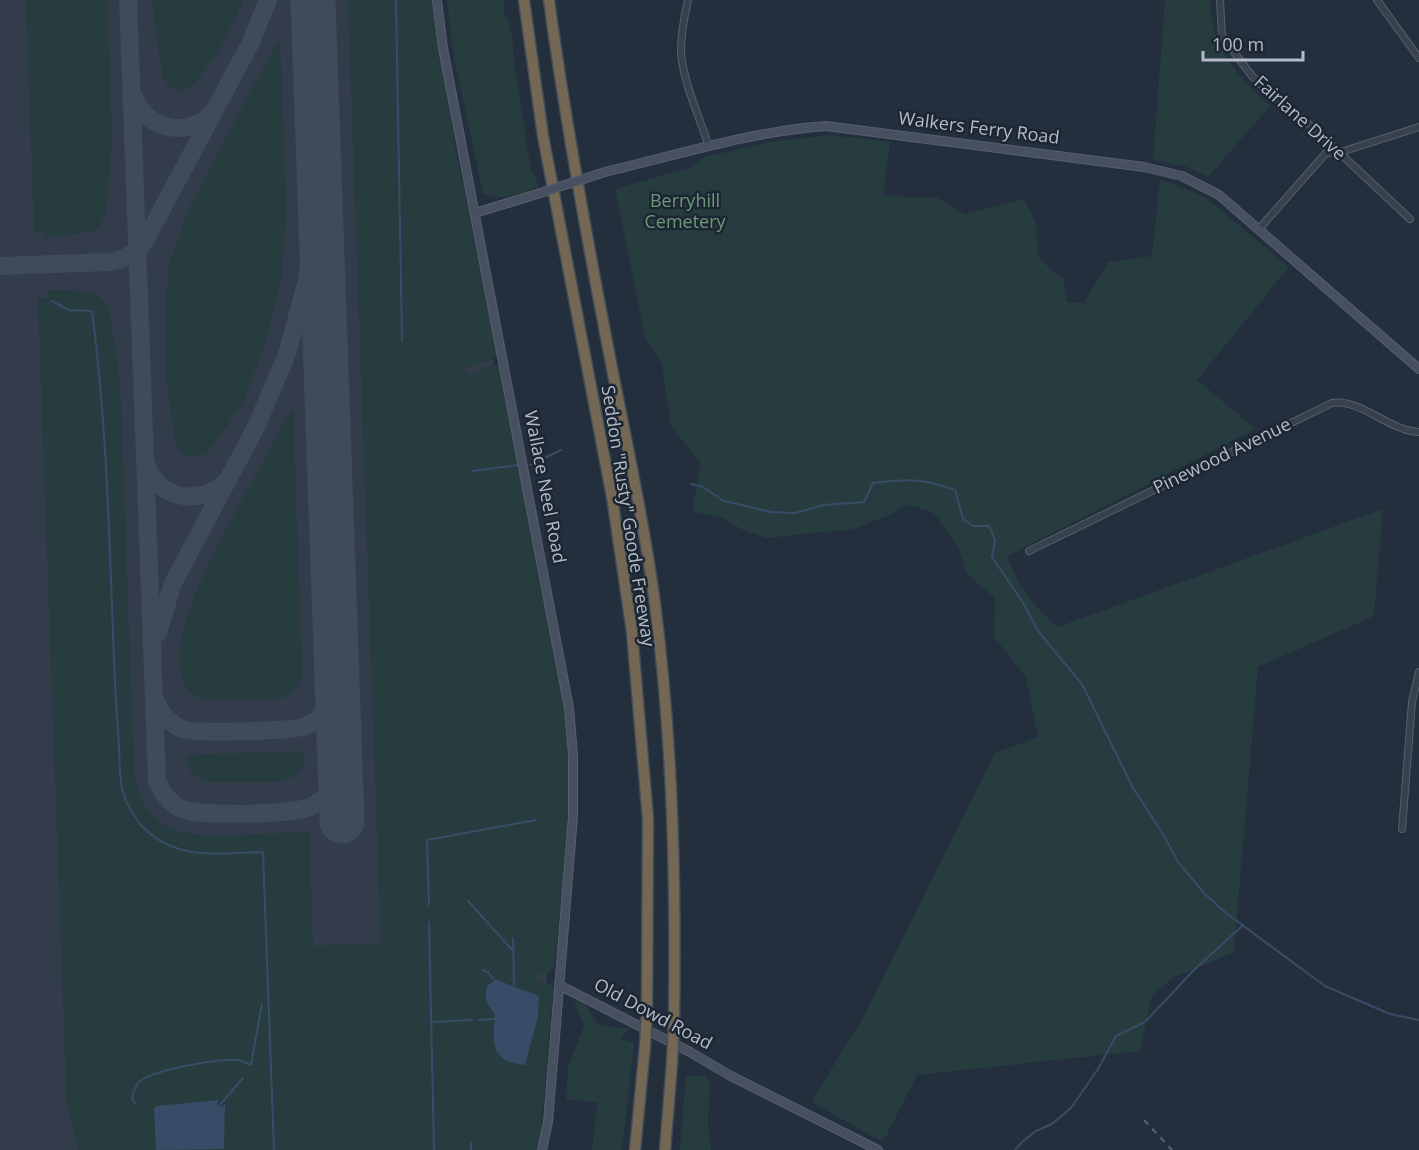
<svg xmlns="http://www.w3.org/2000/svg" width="1419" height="1150" font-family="'Open Sans',sans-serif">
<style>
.airport{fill:#323c4b}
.green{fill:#263c3f}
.water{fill:#394c67}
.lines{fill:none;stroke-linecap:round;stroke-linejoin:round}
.stream{stroke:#394c67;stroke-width:2}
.taxiway{stroke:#3f4a5a;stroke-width:18}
.runway{stroke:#3f4a5a;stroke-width:45}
.street-casing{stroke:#565f6c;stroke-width:8}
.secondary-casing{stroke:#565f6c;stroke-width:10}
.highway-casing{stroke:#434c59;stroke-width:13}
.street{stroke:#38414e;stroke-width:6}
.secondary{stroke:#465061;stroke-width:8}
.highway{stroke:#746855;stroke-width:10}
.rail{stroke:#5a6575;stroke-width:2;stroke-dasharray:6 6;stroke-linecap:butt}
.secondary-bridge-casing{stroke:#565f6c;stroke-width:10;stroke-linecap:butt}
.highway-bridge-casing{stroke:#434c59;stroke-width:13;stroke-linecap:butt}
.secondary-bridge{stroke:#465061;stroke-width:8}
.highway-bridge{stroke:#746855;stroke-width:10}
.labels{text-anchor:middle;stroke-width:5;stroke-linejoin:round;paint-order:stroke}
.street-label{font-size:18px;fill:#b4bcc9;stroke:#1d2633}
.park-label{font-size:18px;fill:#6b9a76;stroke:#1d2633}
</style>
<rect width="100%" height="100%" fill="#242f3e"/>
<path class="airport" d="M0,0H424L523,514L561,858L531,1110L524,1150H0Z"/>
<path class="green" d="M26,0H107L112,139L106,213L100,226L94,231L45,238L44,231H34Z
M152,0H243C236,19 185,132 162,74Z
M348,0H432L456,151L498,356C489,364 475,360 465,370L469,375L486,367L498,365L501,367L563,692L568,751L569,798L568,837L554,968L546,974L537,973L535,979L551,985L553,989L541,1134L537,1150H79L67,1107L38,298H48V290C68,291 99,287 109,308L120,382L134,769C142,835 185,837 239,835C263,834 286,833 309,832L313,946L381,943Z
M447,0H505L503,11L508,21L512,36L514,60L531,171L535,176L539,187C520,193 502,204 483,193L454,58Z
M1165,0H1211C1208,45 1239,78 1270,106L1208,177L1187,167L1153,159Z
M280,40L286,210L281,281L269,330L252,380L242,404L209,451C197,461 185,458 176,445L165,370V311L169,265L189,208L277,42Z
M829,135L890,142L883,196L938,198L965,214L1024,199L1035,221L1039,259L1064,280L1067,302L1084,303L1108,262L1152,256L1160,179L1205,197L1289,267L1197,380L1256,429L1007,556C1018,586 1034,607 1058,627L1383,509L1374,616L1258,667L1234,952L1172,978L1152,996L1140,1051L917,1075L883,1142L811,1102L864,1016L995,753L1038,737L1026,677L994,637L995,598L967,574L959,548L933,512L908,505L887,516L853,529L767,538L741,529L725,519L692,511L701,463L671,427L662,365L645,338L615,189L689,168L704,157L777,141Z
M293,408L302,678L294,692L280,699L203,700C136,674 231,522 251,484C261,466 270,449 279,431C283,424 287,414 293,408Z
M301,751L304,752C309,768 295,778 280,782H205L192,774L185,758L187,755Z
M574,1001C589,1000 589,1016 598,1023C606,1029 624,1027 633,1028L624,1033L621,1039L634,1043L622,1150H592L597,1103L566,1099L568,1067L584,1026Z
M686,1076H705L710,1083L708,1121L711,1150H680Z"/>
<path class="water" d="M497,980L539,996L538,1017L525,1065C489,1062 493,1042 495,1014C486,1003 483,999 488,985Z
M219,1100L217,1103L218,1107H222L225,1104L224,1149L156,1150L154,1109L156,1106Z"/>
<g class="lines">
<path class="stream" d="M396,0L402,341
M52,301L69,310L92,311C106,419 109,524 113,633C114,671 116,709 119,747C120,761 119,778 123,792C126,803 133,815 140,824C174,862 218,853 263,852L274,1150
M530,465L561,450
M473,471L518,465
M691,484L703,487L724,501L771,512L795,513L824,505L864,502L873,483C908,479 922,478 955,490L963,519L973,526H989L995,540L992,557L1022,601L1038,631L1082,684L1133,788L1163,834L1178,862L1205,894L1226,913L1325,986L1390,1014L1419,1020
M468,901L514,952
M429,905L427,840L536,820
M429,922L434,1150
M513,938L514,985
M482,970L488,972L495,981
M479,1020L494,1019
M432,1022L472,1020
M136,1104L132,1099C133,1092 135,1087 139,1082C151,1070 221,1058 238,1060C243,1061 247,1063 251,1065L262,1004
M218,1107L243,1078
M471,1142V1150
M1015,1150L1021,1143L1036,1131L1052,1124L1071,1108L1098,1069L1116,1036L1145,1022L1194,970L1242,926"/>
<path class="taxiway" d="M128,0L157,781C162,792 169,803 180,808C197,817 295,815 312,806C330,797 336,785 340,766
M134,96C145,130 189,139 212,113
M0,266L110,262C125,260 136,253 145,241L250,44L268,0
M147,465C158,499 199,506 224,483
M158,633L173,583L256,427L287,354L307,280L319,185
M155,699C160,713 169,723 182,729C197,734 284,731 302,727C308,726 313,722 318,719C333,707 335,691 336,674"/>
<path class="runway" d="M313,0L342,821"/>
<defs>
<path id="street" d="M688,0C684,17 681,34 681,52C683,82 700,118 709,147
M1220,0L1222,36L1252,76L1271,94L1311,126L1410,219
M1377,0L1419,58
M1259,229L1326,153L1341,152L1419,127
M1029,551L1332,403C1360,398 1389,431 1419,432
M1402,829L1412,702L1419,672"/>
<path id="secondary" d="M437,0L443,48L569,708L573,755V817L548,1122L542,1150
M605,172C677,155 753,131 826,126L1144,167L1182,176L1219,195L1419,369
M475,213L534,195
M559,985L690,1052L729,1075L878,1150"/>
<path id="highway" d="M524,0L543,136L612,497L632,632L648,819L647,1011
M549,0C565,120 587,239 610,358C626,440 644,522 655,604C673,743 676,884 674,1024
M635,1150L645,1046
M665,1150L672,1063"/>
</defs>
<use href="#street" class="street-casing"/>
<use href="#secondary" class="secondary-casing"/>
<use href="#highway" class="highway-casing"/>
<use href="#street" class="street"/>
<use href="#secondary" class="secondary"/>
<use href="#highway" class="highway"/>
<path class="rail" d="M1144,1120L1172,1150"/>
<defs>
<path id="secondary-bridge" d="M534,195L605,172"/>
<path id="highway-bridge" d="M645,1046L647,1011
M672,1063L674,1024"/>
</defs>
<use href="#secondary-bridge" class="secondary-bridge-casing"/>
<use href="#highway-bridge" class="highway-bridge-casing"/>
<use href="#secondary-bridge" class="secondary-bridge"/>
<use href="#highway-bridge" class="highway-bridge"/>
</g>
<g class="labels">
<g class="street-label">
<text transform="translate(1300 118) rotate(42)" y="6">Fairlane Drive</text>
<text transform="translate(979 128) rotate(7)" y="6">Walkers Ferry Road</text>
<text transform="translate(1222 456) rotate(-26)" y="6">Pinewood Avenue</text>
<text transform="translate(545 487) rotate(79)" y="6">Wallace Neel Road</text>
<text transform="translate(628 516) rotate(81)" y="6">Seddon "Rusty" Goode Freeway</text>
<text transform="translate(653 1014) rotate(28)" y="6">Old Dowd Road</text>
</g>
<g class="park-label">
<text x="685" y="207">Berryhill<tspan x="685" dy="21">Cemetery</tspan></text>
</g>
</g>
<path d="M1203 51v9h100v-9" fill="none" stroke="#b4bcc9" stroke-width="3"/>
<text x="1212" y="51" font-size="18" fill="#b4bcc9" stroke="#1d2633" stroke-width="4.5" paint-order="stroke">100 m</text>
</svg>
